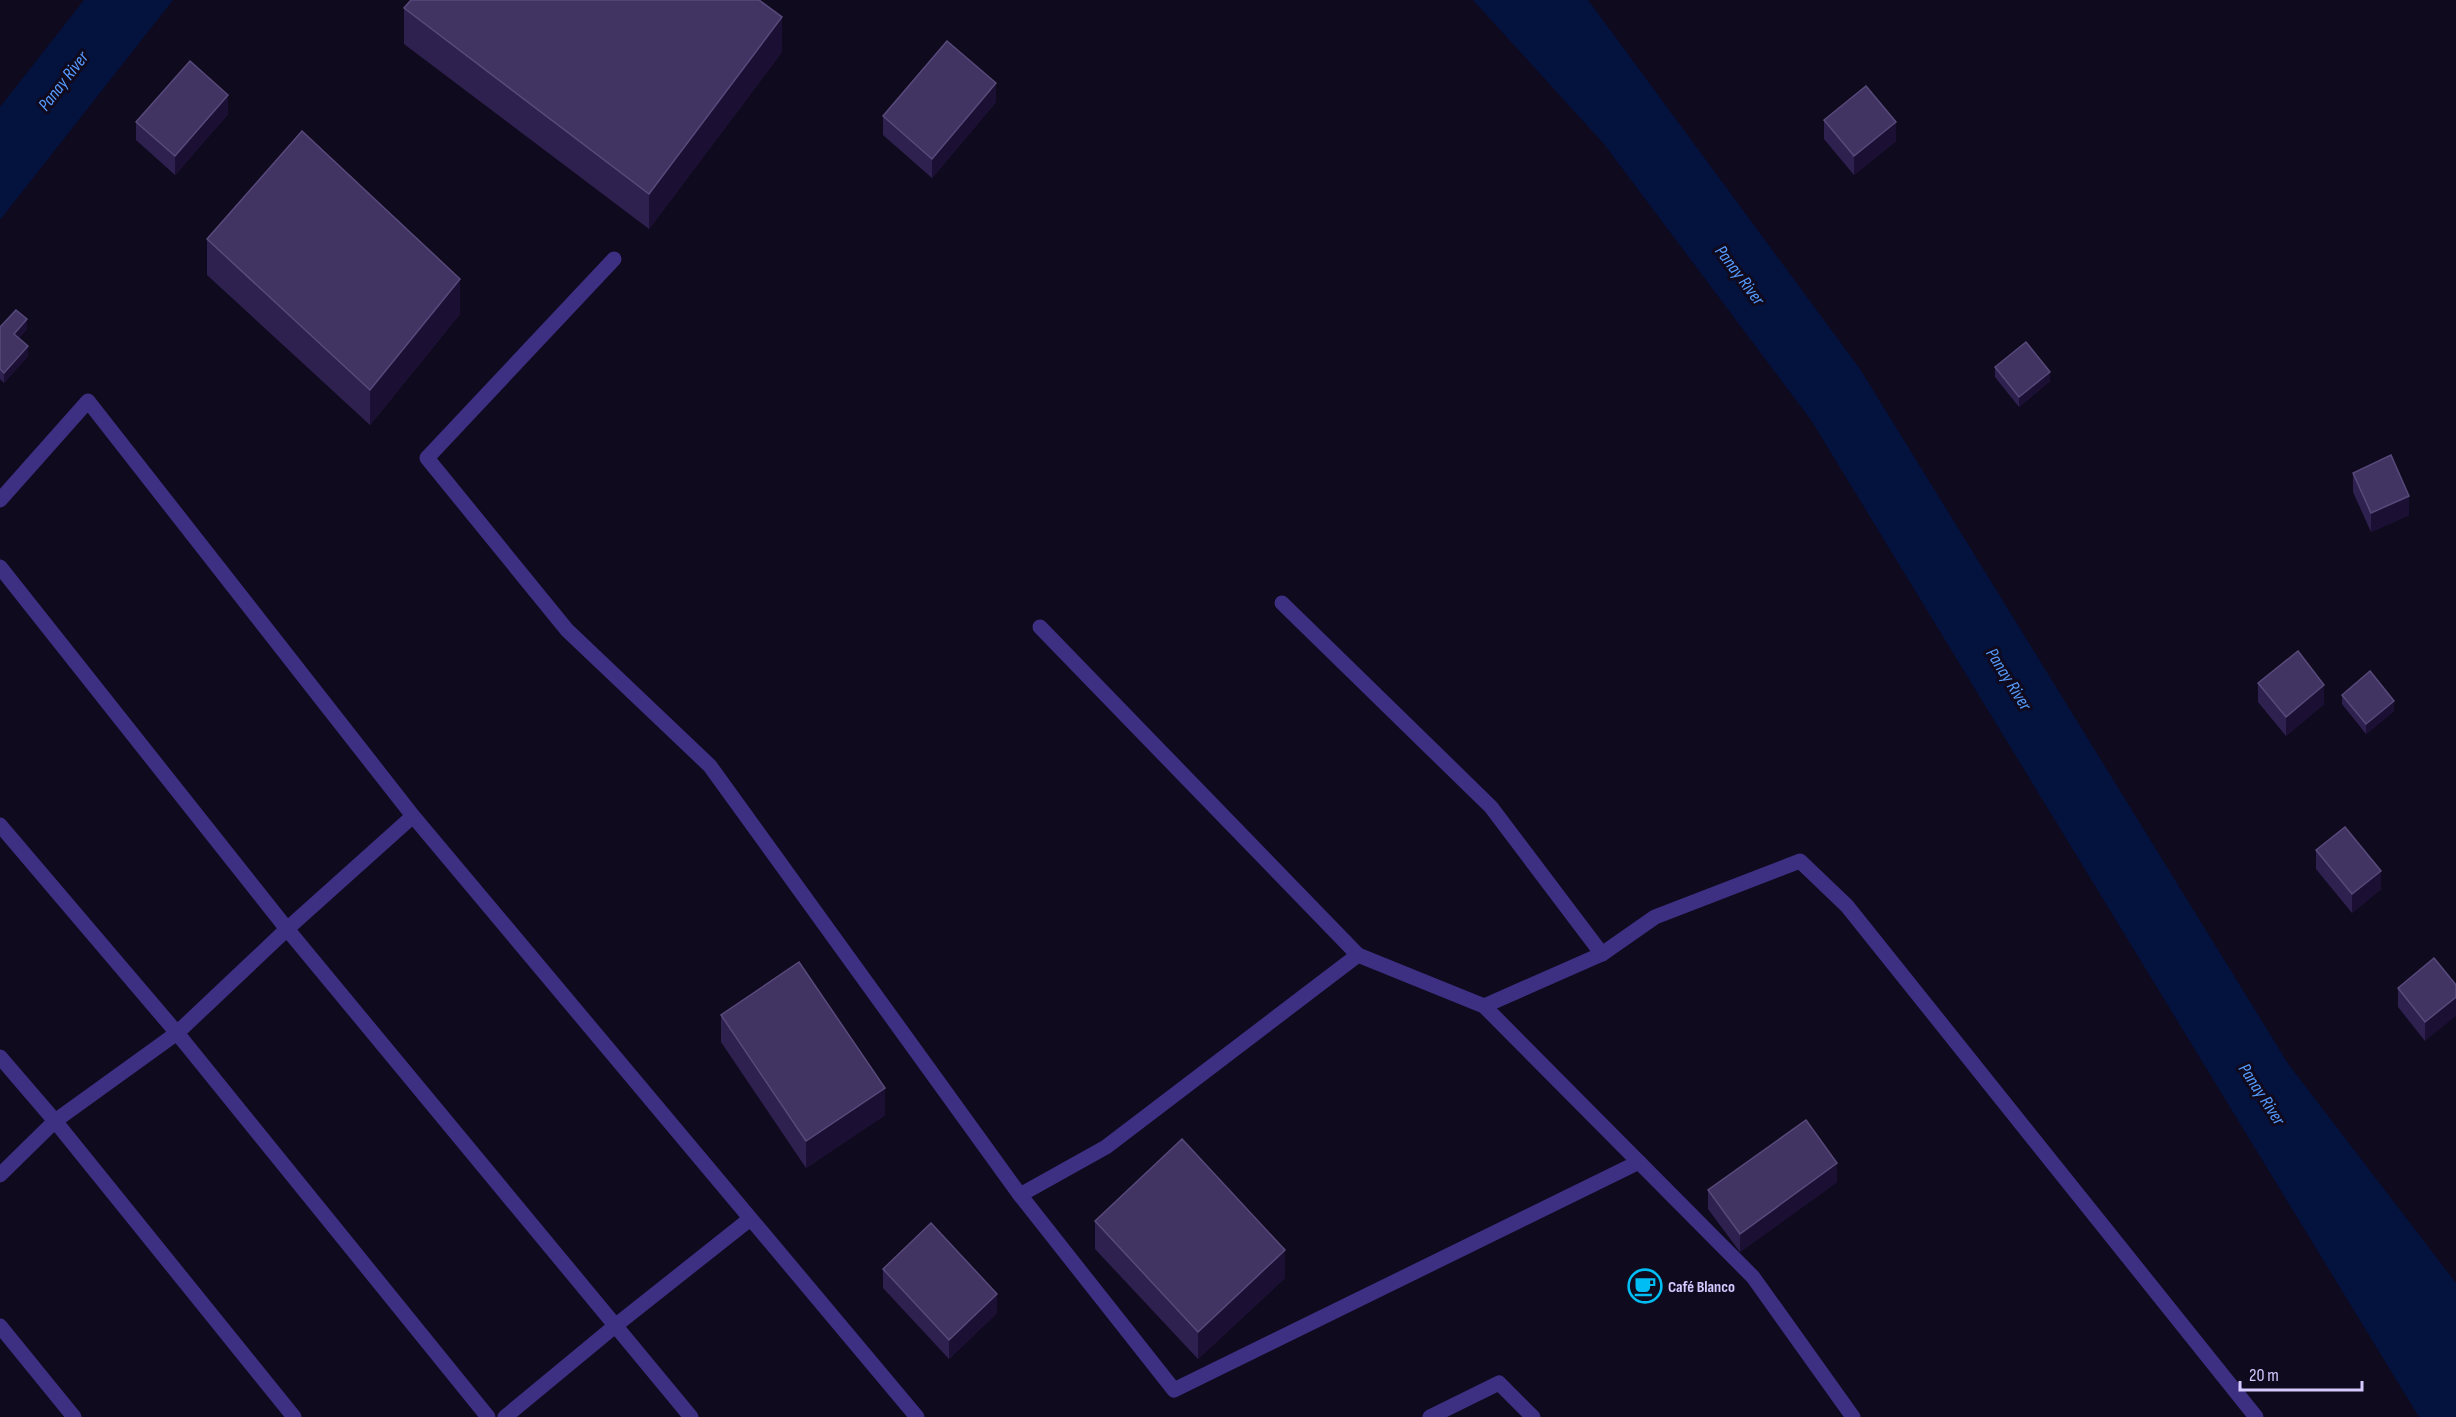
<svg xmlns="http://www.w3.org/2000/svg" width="2456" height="1417" font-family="'Sofia Sans Condensed',sans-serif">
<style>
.water{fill:#04123e}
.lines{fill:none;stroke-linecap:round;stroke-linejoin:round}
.lane{stroke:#3d3083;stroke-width:15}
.street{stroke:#3d3083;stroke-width:15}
.wall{fill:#2f214f}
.shaded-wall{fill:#1b1034}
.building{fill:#413362;stroke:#584a7b;stroke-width:1.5}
.labels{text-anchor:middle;stroke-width:6;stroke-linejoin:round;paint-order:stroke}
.poi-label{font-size:16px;font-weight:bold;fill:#d5c8ff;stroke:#100a1f;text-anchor:start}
.water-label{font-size:18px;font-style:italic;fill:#569dff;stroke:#100a1f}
</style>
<rect width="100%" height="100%" fill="#100a1f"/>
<path class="water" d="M84,0H173L0,220V107Z
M1473,0H1588L1860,369L2289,1065L2456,1283V1417H2419L1811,420L1604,144Z"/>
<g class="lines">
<path class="lane" d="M1282,603L1491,807L1602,954
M1040,627L1358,955
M1020,1195L1174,1390L1639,1162"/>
<path class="street" d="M614,259L427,458L567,630L710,766L1020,1195L1106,1147L1358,955L1484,1006L1753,1277L1853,1417
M0,500L88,401L413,816L917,1417
M0,567L287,929L691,1417
M0,825L177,1033L488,1417
M1484,1006L1602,954L1655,917L1800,861L1847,906L2256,1417
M0,1057L55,1121L294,1417
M0,1175L55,1121L177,1033L287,929L413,816
M0,1326L74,1417
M505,1417L615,1326L750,1219
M1430,1417L1499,1383L1533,1417"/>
</g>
<path class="wall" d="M404,8L782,52L649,229L404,44Z
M996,102L932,178L883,135V116Z
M228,114L175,175L136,140V122Z
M1824,120L1896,141L1854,175L1824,139Z
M207,239L460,314L370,425L207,275Z
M0,327L27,329L19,338L28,356L4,383L0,379Z
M1995,367L2050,381L2019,407L1995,377Z
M2353,473L2409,515L2371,532L2353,492Z
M2258,683L2324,704L2286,736L2258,702Z
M2342,695L2394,711L2366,734L2342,704Z
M2316,850L2381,889L2352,913L2316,869Z
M2456,985L2425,1041L2398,1007V988Z
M721,1015L885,1115L806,1168L721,1042Z
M1837,1182L1740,1252L1708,1209V1190Z
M1095,1221L1285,1278L1198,1359L1095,1249Z
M883,1269L997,1313L949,1359L883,1288Z"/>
<path class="shaded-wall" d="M782,17V52L649,229V194Z
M996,83V102L932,178V159Z
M228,95V114L175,175V156Z
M1896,122V141L1854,175V156Z
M460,279V314L370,425V390Z
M27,319V329L14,343V334Z
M28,346V356L4,383V373Z
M2050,372V381L2019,407V397Z
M2409,496V515L2371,532V513Z
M2324,685V704L2286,736V717Z
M2394,701V711L2366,734V724Z
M2381,871V889L2352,913V894Z
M2456,997V1016L2425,1041V1022Z
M885,1088V1115L806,1168V1141Z
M1837,1163V1182L1740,1252V1234Z
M1285,1250V1278L1198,1359V1332Z
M997,1294V1313L949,1359V1340Z"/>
<path class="building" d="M411,0H759L782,17L649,194L404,8Z
M947,41L996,83L932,159L883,116Z
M190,61L228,95L175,156L136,122Z
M1866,86L1896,122L1854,156L1824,120Z
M302,131L460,279L370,390L207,239Z
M16,310L27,319L14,334L28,346L4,373L0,369V327Z
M2026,342L2050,372L2019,397L1995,367Z
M2391,455L2409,496L2371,513L2353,473Z
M2298,651L2324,685L2286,717L2258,683Z
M2370,671L2394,701L2366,724L2342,695Z
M2345,827L2381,871L2352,894L2316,850Z
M2434,958L2456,985V997L2425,1022L2398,988Z
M799,962L885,1088L806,1141L721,1015Z
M1806,1120L1837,1163L1740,1234L1708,1190Z
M1182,1139L1285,1250L1198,1332L1095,1221Z
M931,1223L997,1294L949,1340L883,1269Z"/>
<defs>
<symbol id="cafe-ring" viewBox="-11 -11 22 22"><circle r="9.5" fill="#100a1f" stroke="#00bef3" stroke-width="1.5"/><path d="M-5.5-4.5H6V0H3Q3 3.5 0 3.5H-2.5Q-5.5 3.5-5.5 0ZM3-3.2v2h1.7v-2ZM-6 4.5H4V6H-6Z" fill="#00bef3"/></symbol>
</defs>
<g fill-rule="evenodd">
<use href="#cafe-ring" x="1626" y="1267" width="38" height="38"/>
</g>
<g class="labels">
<g class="poi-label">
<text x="1668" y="1292">Café Blanco</text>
</g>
<g class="water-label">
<text transform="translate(63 81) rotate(-52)" y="6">Panay River</text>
<text transform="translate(1740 275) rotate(53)" y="6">Panay River</text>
<text transform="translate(2009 679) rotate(58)" y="6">Panay River</text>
<text transform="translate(2262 1094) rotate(57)" y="6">Panay River</text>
</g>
</g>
<path d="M2240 1381v9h122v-9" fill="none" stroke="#d5c8ff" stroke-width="3"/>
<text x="2249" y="1381" font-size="18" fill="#d5c8ff" stroke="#100a1f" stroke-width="4.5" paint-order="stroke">20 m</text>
</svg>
